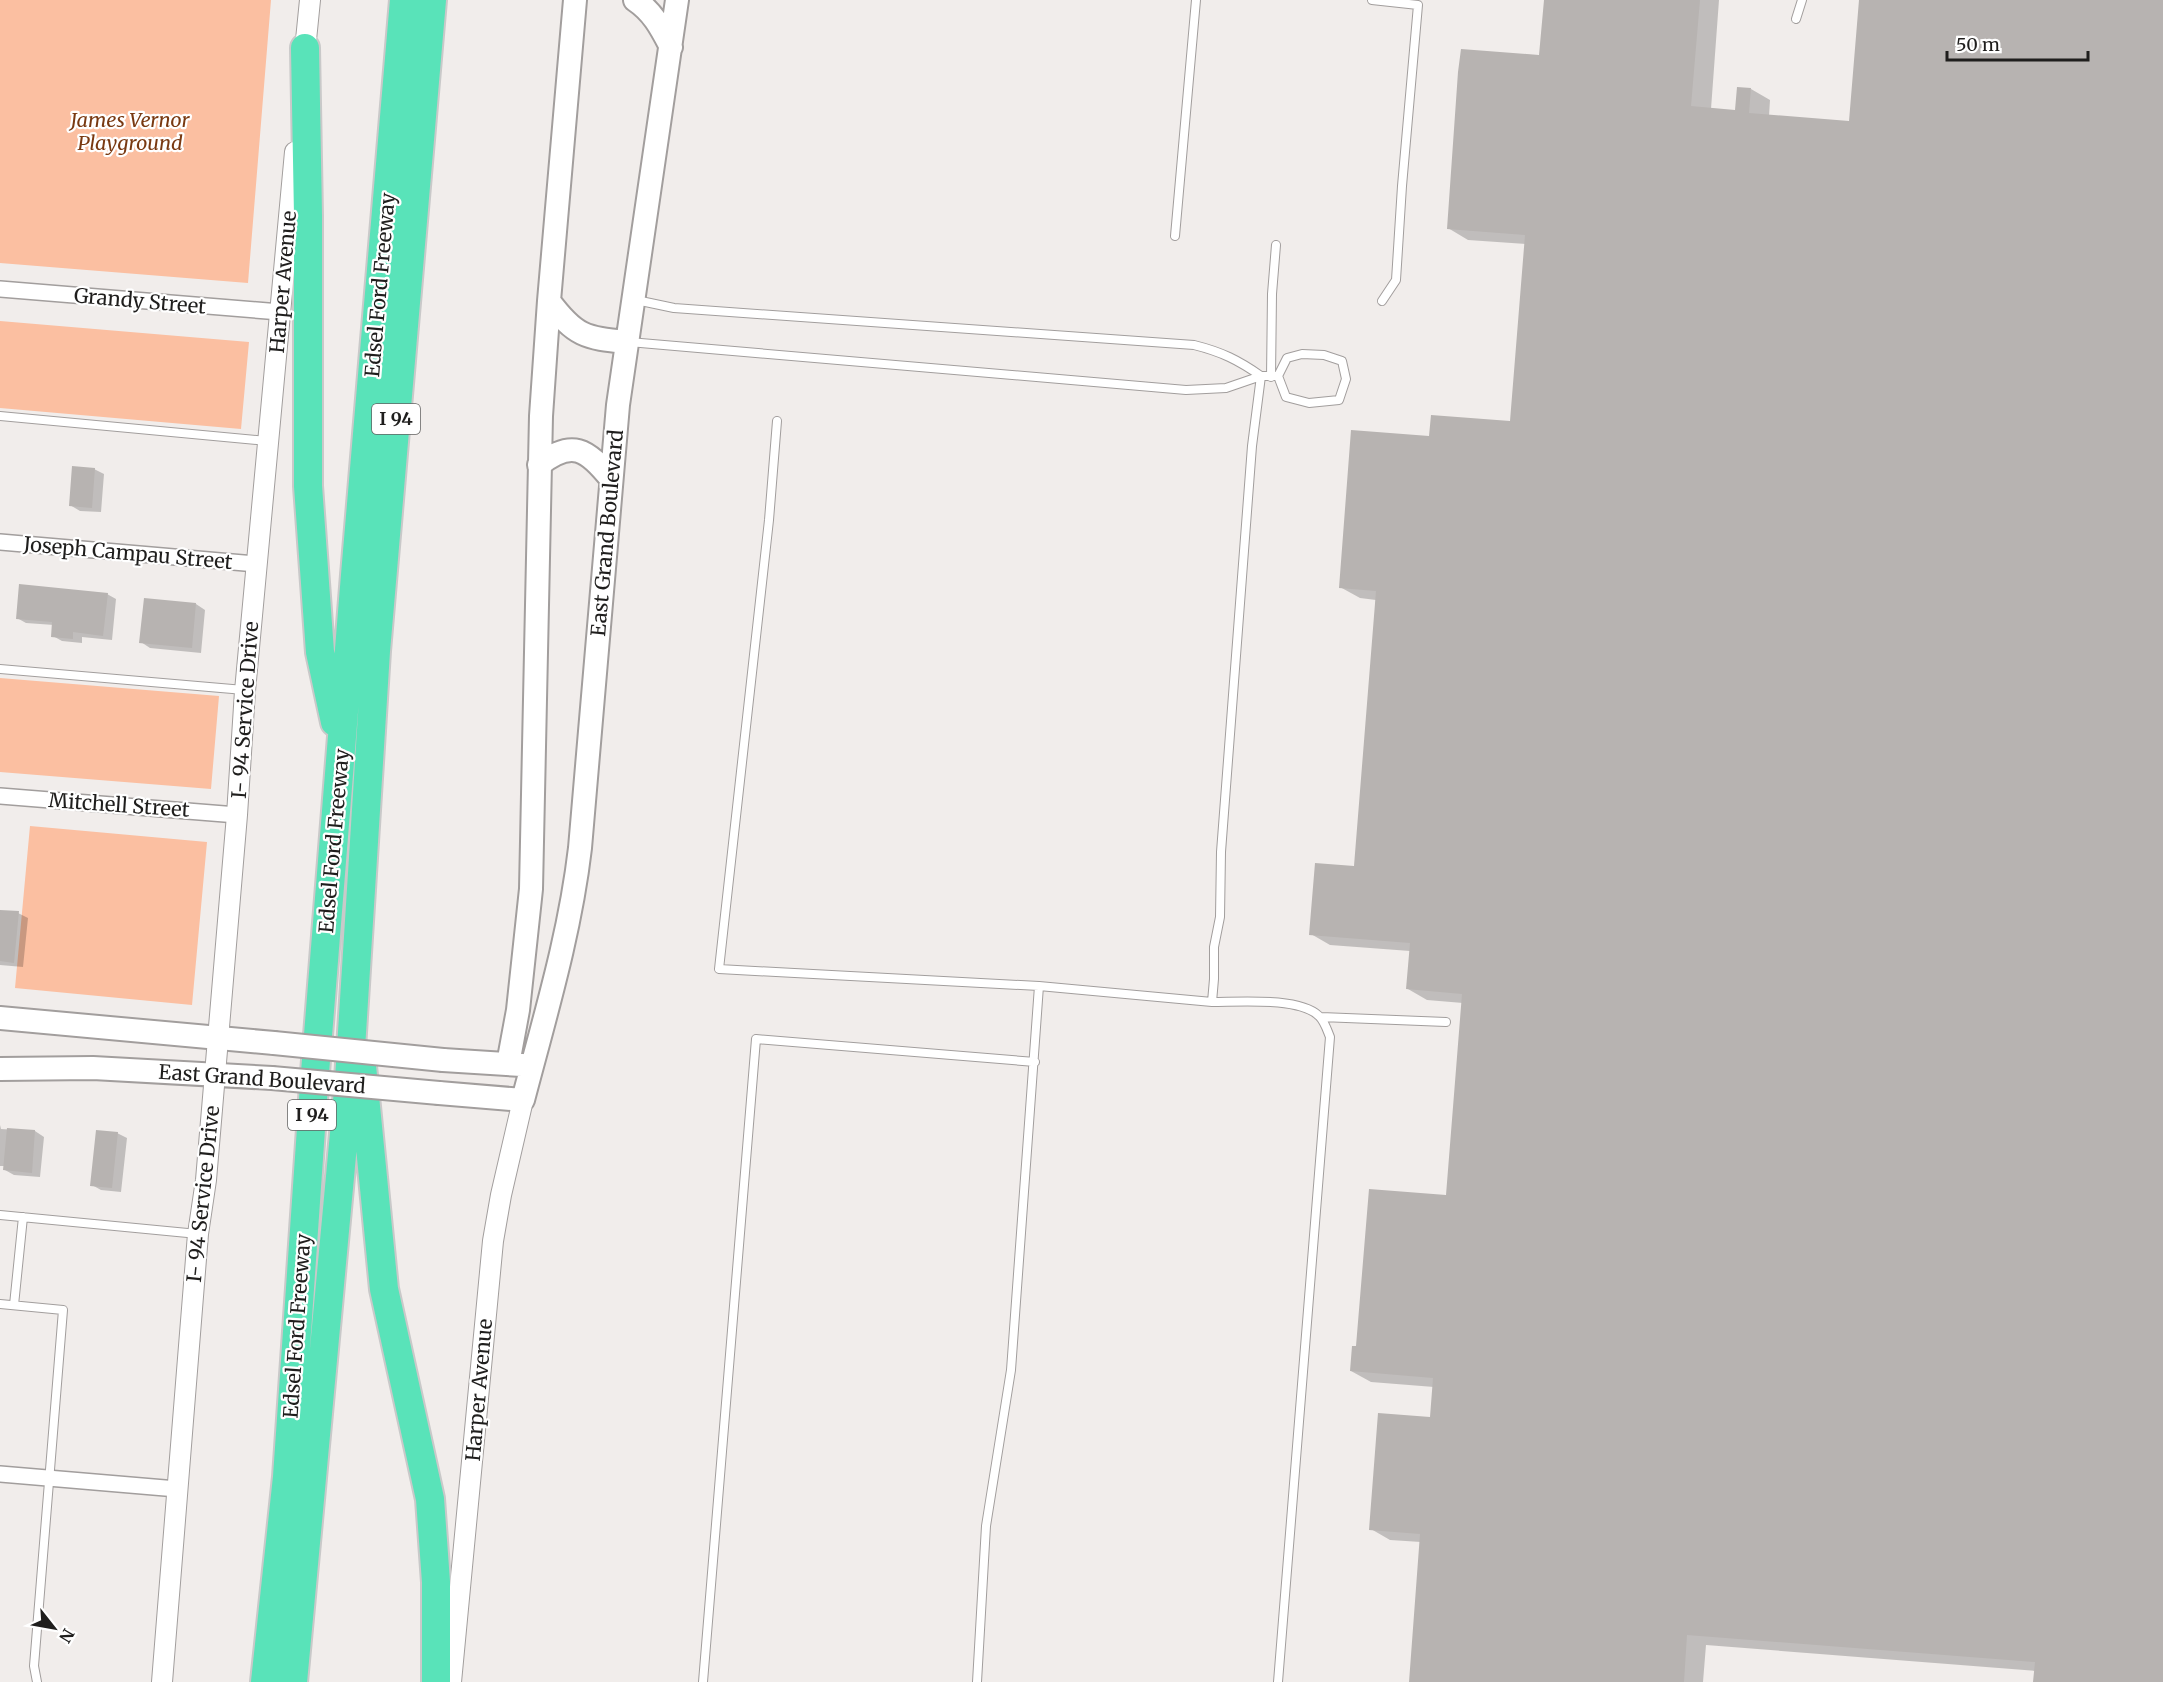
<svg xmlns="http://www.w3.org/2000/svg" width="2163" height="1682" font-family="Merriweather,serif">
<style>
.green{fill:#fbbfa1}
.shadow{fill:#0003}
.building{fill:#b7b3b1}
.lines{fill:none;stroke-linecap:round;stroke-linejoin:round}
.service-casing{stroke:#a29e9d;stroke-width:10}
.minor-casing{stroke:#a29e9d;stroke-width:18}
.tertiary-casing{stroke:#a29e9d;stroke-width:22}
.secondary-casing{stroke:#a29e9d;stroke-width:26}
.motorway-casing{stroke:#c9c9c9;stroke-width:32}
.service{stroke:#fff;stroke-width:8}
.minor{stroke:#fff;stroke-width:15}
.tertiary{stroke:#fff;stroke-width:20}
.secondary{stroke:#fff;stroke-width:22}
.motorway{stroke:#59e3b9;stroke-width:28}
.secondary-bridge-casing{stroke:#a29e9d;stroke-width:26;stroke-linecap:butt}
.secondary-bridge{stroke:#fff;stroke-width:22}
.labels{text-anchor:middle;stroke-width:4.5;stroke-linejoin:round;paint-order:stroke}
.shield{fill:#fff;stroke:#626261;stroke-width:1.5}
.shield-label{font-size:18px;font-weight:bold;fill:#1f1e1d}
.park-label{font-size:20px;font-style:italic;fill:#793911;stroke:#fff}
.street-label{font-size:20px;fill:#1f1e1d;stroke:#fff}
</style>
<rect width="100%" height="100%" fill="#f1edeb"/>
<path class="green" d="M0,0H271L248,283L0,263Z
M0,321L249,342L241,429L0,408Z
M0,678L219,696L211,789L0,772Z
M30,826L207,842L192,1005L15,988Z"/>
<path class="shadow" d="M1545,0H1719L1711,109L1737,111L1751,89L1770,100L1769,116L1850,122L1860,0H2163V1682H2035L2036,1671L1706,1645L1703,1682H1410L1421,1542L1390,1540L1371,1529L1431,1418L1434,1387L1371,1382L1351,1371L1358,1348L1448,1196L1463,1003L1427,1000L1408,989L1410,951L1330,945L1311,934L1355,868L1376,600L1360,598L1340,587L1511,423L1526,244L1468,240L1448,228L1541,57Z
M94,469L104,474L101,512L80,511L70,505Z
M107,594L116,599L112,640L82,637V643L62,641L53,636L54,625L26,623L17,618Z
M196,604L205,610L201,653L150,648L141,642Z
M0,911L18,913L28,918L23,967L0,965Z
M0,1125L1,1129L35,1131L44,1137L40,1177L14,1175L5,1170V1166H0Z
M117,1133L127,1138L121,1192L101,1190L92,1185Z"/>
<path class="building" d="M1544,0H1700L1691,106L1735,110L1737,87L1751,88L1749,113L1849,121L1859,0H2163V1682H2033L2035,1662L1687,1635L1684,1682H1409L1420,1534L1369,1530L1378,1413L1430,1417L1433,1378L1350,1371L1352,1346H1356L1369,1189L1446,1195L1462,994L1406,989L1410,943L1309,935L1315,863L1354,866L1376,591L1339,588L1351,430L1429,436L1431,415L1510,421L1525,235L1447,229L1458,72L1461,49L1539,55Z
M72,466L95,468L92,508L69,506Z
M19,584L108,593L103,636L73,632V639L51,637L52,622L16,619Z
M144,598L196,603L192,648L139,643Z
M0,910L19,911L14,963L0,961Z
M7,1128L35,1130L32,1173L3,1170Z
M96,1130L118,1132L112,1188L90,1186Z"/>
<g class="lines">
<defs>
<path id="service" d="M1372,0L1418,5L1402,186L1396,280L1382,301
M1796,19L1802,0
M1175,236L1196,0
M636,300L674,308L1194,345C1222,352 1238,360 1261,376
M629,342L1186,390L1226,388L1261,376
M1302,354L1324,355L1342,361L1346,379L1339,400L1309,403L1286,397L1278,376L1287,358Z
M1278,376H1261L1252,446L1221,852L1220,917L1214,947V979L1212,1002C1240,1002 1299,997 1319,1016C1325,1022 1327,1030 1330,1037L1278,1682
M1271,377L1272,294L1276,245
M0,416L267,441
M777,421L769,520L719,969L1039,986
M0,669L244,690
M1321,1017L1446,1022
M0,1215L198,1234
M0,1304L63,1310L34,1666L37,1682
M14,1305L23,1217
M703,1682L756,1039L1035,1062
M977,1682L986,1526L1011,1370L1039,986L1212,1002"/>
<path id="minor" d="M0,289L280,312
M0,542L257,564
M0,796L237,815
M0,1474L177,1489"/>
<path id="tertiary" d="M304,60L310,0
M162,1682L198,1234L206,1180L237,815L245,691L295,152
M451,1682L493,1241L501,1195L523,1100"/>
<path id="secondary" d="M635,0C653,12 661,28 671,47
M549,301C575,336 585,338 627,342
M539,465C572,439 587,449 611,479
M0,1018L274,1043
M443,1060L522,1065
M508,1064L518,1010L531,889L541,416L549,301L575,0
M0,1069L93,1068L272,1078
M439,1093L523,1100C545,1016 570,934 580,848L618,405L677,0"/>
<path id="motorway" d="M305,48L308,216V486L320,652L335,722
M362,1066L384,1289L430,1499L436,1582V1682
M265,1682L287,1477L314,1085L355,575L404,0
M293,1682L349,1080L376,651L432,0"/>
</defs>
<use href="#service" class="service-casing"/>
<use href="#minor" class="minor-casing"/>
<use href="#tertiary" class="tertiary-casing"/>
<use href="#secondary" class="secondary-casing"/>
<use href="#motorway" class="motorway-casing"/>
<use href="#service" class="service"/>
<use href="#minor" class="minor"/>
<use href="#tertiary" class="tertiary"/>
<use href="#secondary" class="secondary"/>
<use href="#motorway" class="motorway"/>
<defs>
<path id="secondary-bridge" d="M274,1043L443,1060
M272,1078L439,1093"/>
</defs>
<use href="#secondary-bridge" class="secondary-bridge-casing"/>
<use href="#secondary-bridge" class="secondary-bridge"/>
</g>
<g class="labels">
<g class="shield">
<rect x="372" y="404" width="48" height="30" rx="4.5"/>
<rect x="288" y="1100" width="48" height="30" rx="4.5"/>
</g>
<g class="shield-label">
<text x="396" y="425">I 94</text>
<text x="312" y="1121">I 94</text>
</g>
<g class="park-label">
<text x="130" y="127">James Vernor<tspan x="130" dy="23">Playground</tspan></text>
</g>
<g class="street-label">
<text transform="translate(283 282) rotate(-85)" y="7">Harper Avenue</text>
<text transform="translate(380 285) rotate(-85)" y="7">Edsel Ford Freeway</text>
<text transform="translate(140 301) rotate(5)" y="7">Grandy Street</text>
<text transform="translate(607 533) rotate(-85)" y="7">East Grand Boulevard</text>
<text transform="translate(128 553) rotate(5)" y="7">Joseph Campau Street</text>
<text transform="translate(245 710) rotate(-86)" y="7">I- 94 Service Drive</text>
<text transform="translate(119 805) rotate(4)" y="7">Mitchell Street</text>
<text transform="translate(334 841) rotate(-85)" y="7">Edsel Ford Freeway</text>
<text transform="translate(262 1079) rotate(4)" y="7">East Grand Boulevard</text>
<text transform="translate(203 1194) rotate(-84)" y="7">I- 94 Service Drive</text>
<text transform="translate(297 1326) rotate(-86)" y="7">Edsel Ford Freeway</text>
<text transform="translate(479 1390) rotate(-85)" y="7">Harper Avenue</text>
</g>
</g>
<g transform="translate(54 1628) rotate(121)" stroke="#ffffff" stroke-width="4.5" paint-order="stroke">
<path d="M0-4.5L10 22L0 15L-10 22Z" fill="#1f1e1d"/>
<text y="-9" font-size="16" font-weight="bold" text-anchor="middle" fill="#1f1e1d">N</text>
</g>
<path d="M1947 51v9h141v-9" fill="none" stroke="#1f1e1d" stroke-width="3"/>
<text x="1956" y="51" font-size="18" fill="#1f1e1d" stroke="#ffffff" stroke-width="4.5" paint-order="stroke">50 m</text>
</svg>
